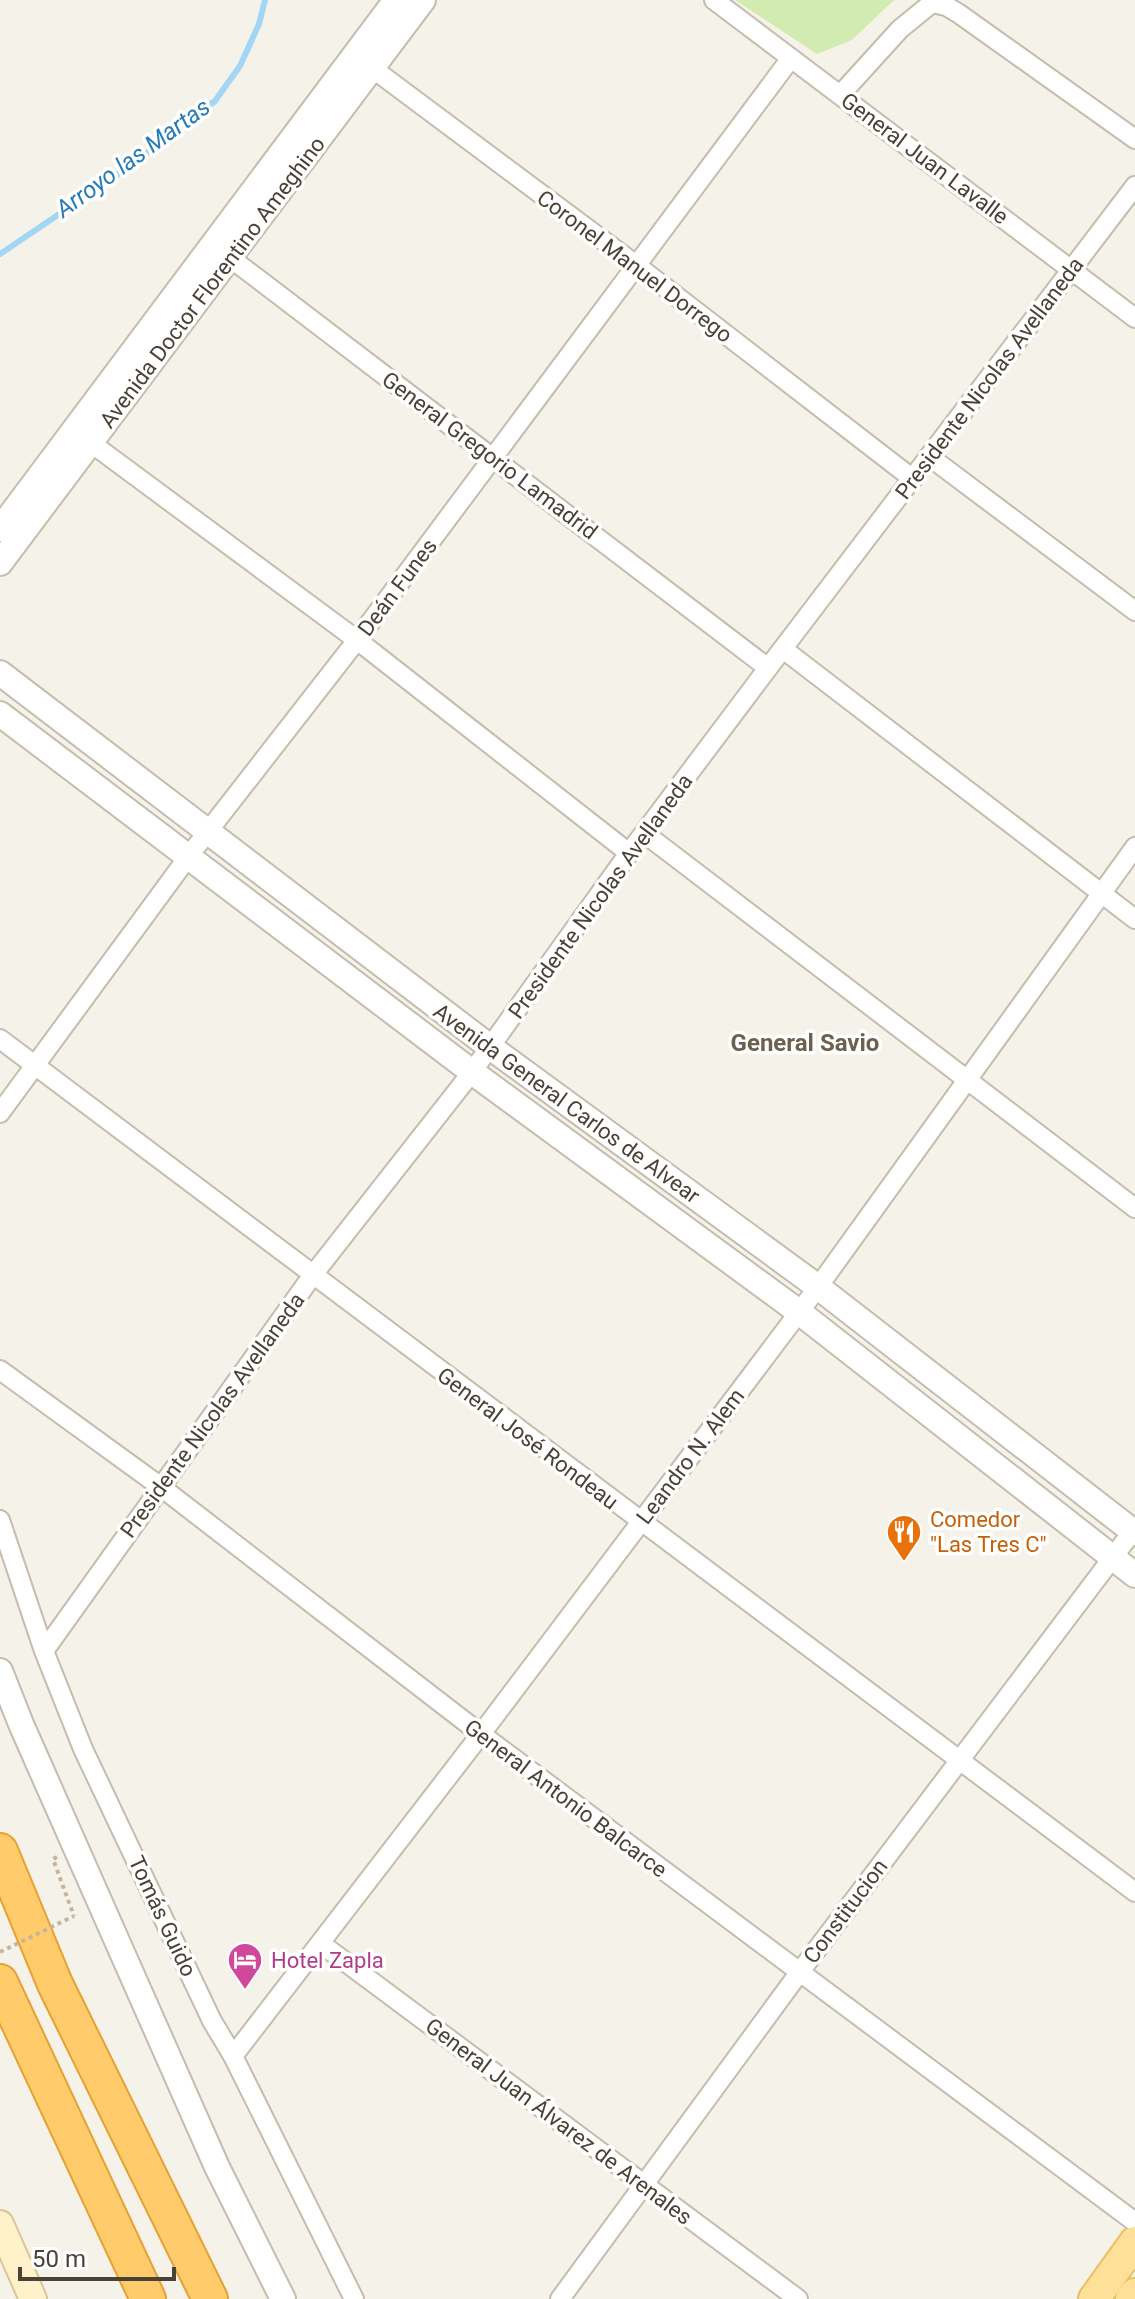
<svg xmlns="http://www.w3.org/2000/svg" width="1135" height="2299" font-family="Roboto,sans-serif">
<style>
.park{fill:#d2ebb0}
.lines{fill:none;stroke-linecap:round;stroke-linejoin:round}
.stream{stroke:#a3d5f4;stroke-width:6}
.minor-casing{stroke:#c5bcae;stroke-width:22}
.tertiary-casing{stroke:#c5bcae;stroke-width:28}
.secondary-casing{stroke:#d8c697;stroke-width:30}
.primary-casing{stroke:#eabf62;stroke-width:34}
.motorway-casing{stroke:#e6a133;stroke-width:38}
.path{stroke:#c4b59c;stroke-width:4;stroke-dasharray:4 4;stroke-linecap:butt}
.minor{stroke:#fff;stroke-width:18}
.tertiary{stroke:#fff;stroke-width:24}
.secondary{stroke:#fff1ca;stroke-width:26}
.primary{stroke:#ffe099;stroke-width:30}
.motorway{stroke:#ffcb6b;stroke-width:34}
.path-bridge{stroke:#c4b59c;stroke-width:4;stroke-dasharray:4 4;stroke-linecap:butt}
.labels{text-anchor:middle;stroke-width:7;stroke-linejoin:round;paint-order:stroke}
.street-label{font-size:22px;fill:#4a4237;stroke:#fff}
.food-label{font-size:22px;fill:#c56008;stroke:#fff;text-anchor:start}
.hotel-label{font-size:22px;fill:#b23c85;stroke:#fff;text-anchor:start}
.water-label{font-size:24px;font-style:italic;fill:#287bb4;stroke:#fff}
.neighbourhood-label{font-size:24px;font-weight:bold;fill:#6d604e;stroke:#fff}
</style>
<rect width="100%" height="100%" fill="#f5f2e9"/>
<path class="park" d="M735,0H894L852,40L817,54Z"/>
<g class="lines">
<path class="stream" d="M0,254L120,173L215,101L240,66L259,24L265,0"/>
<defs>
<path id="minor" d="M714,0L1135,318
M364,62L636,265L913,479
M841,94L900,29L932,3L946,6L958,13L1135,139
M220,250L768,668
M83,437L357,640L629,853
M930,457L1135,611
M783,649L1135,919
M644,833L1135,1208
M0,1039L1135,1892
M0,1113L188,857L357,640L791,58
M0,1370L161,1487L481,1734L1135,2222
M0,1520L44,1651L83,1749L212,2021L233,2056L354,2299
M44,1651L312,1276L472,1072L629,853L768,668L1135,186
M320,1943L798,2299
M233,2056L481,1734L818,1287L1135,847
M560,2299L799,1973L1135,1528"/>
<path id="tertiary" d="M0,529L396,0
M0,563L423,0
M0,673L490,1047L818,1287L1135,1533
M0,714L472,1072L799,1312L1135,1575
M0,1671L21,1724L217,2167L283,2299"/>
<path id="secondary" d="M0,2224L33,2299"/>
<path id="primary" d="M1094,2299L1135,2242
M1131,2299L1135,2294"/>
<path id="motorway" d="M0,1851L55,1984L210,2299
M0,1982L148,2299"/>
</defs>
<use href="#minor" class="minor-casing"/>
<use href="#tertiary" class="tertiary-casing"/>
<use href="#secondary" class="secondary-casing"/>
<use href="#primary" class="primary-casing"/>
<use href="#motorway" class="motorway-casing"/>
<path class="path" d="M57,1857L53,1859L74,1916"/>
<use href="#minor" class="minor"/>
<use href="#tertiary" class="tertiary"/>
<use href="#secondary" class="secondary"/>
<use href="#primary" class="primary"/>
<use href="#motorway" class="motorway"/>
<path class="path-bridge" d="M0,1952L74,1916"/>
</g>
<defs>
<symbol id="restaurant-pin" viewBox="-11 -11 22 30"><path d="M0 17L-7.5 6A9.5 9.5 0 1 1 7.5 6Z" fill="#e8710a" stroke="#fff"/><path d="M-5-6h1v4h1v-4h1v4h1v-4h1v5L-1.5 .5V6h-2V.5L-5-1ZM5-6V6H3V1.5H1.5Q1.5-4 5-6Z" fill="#fff"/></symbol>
<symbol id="hotel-pin" viewBox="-11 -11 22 30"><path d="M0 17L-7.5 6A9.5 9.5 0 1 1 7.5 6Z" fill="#d1479c" stroke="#fff"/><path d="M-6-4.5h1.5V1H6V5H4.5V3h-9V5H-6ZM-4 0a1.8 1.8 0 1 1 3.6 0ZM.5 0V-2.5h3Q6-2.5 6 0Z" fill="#fff"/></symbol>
</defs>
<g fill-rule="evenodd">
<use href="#restaurant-pin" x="884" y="1512" width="40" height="54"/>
<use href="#hotel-pin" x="225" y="1940" width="40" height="54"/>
</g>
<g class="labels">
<g class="street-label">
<text transform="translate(925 158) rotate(37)" y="8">General Juan Lavalle</text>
<text transform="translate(635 266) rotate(37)" y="8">Coronel Manuel Dorrego</text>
<text transform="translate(212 282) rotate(-53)" y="8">Avenida Doctor Florentino Ameghino</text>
<text transform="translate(989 378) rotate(-53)" y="8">Presidente Nicolas Avellaneda</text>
<text transform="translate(490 455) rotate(37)" y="8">General Gregorio Lamadrid</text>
<text transform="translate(397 587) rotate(-53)" y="8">Deán Funes</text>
<text transform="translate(600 896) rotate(-54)" y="8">Presidente Nicolas Avellaneda</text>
<text transform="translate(567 1103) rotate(36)" y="8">Avenida General Carlos de Alvear</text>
<text transform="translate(212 1415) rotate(-54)" y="8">Presidente Nicolas Avellaneda</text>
<text transform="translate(528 1438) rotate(37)" y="8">General José Rondeau</text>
<text transform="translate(690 1456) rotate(-53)" y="8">Leandro N. Alem</text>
<text transform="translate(566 1798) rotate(37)" y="8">General Antonio Balcarce</text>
<text transform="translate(845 1911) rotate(-53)" y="8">Constitucion</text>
<text transform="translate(163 1916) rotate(65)" y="8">Tomás Guido</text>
<text transform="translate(559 2121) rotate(37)" y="8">General Juan Álvarez de Arenales</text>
</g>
<g class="food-label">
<text x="930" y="1527">Comedor<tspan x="930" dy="25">"Las Tres C"</tspan></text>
</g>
<g class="hotel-label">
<text x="271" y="1968">Hotel Zapla</text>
</g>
<g class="water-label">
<text transform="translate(133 158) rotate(-36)" y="8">Arroyo las Martas</text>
</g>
<g class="neighbourhood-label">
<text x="805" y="1051">General Savio</text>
</g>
</g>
<path d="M20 2267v12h154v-12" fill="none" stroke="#4a4237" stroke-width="4"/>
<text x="32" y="2267" font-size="24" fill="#4a4237" stroke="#ffffff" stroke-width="6" paint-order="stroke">50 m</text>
</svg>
